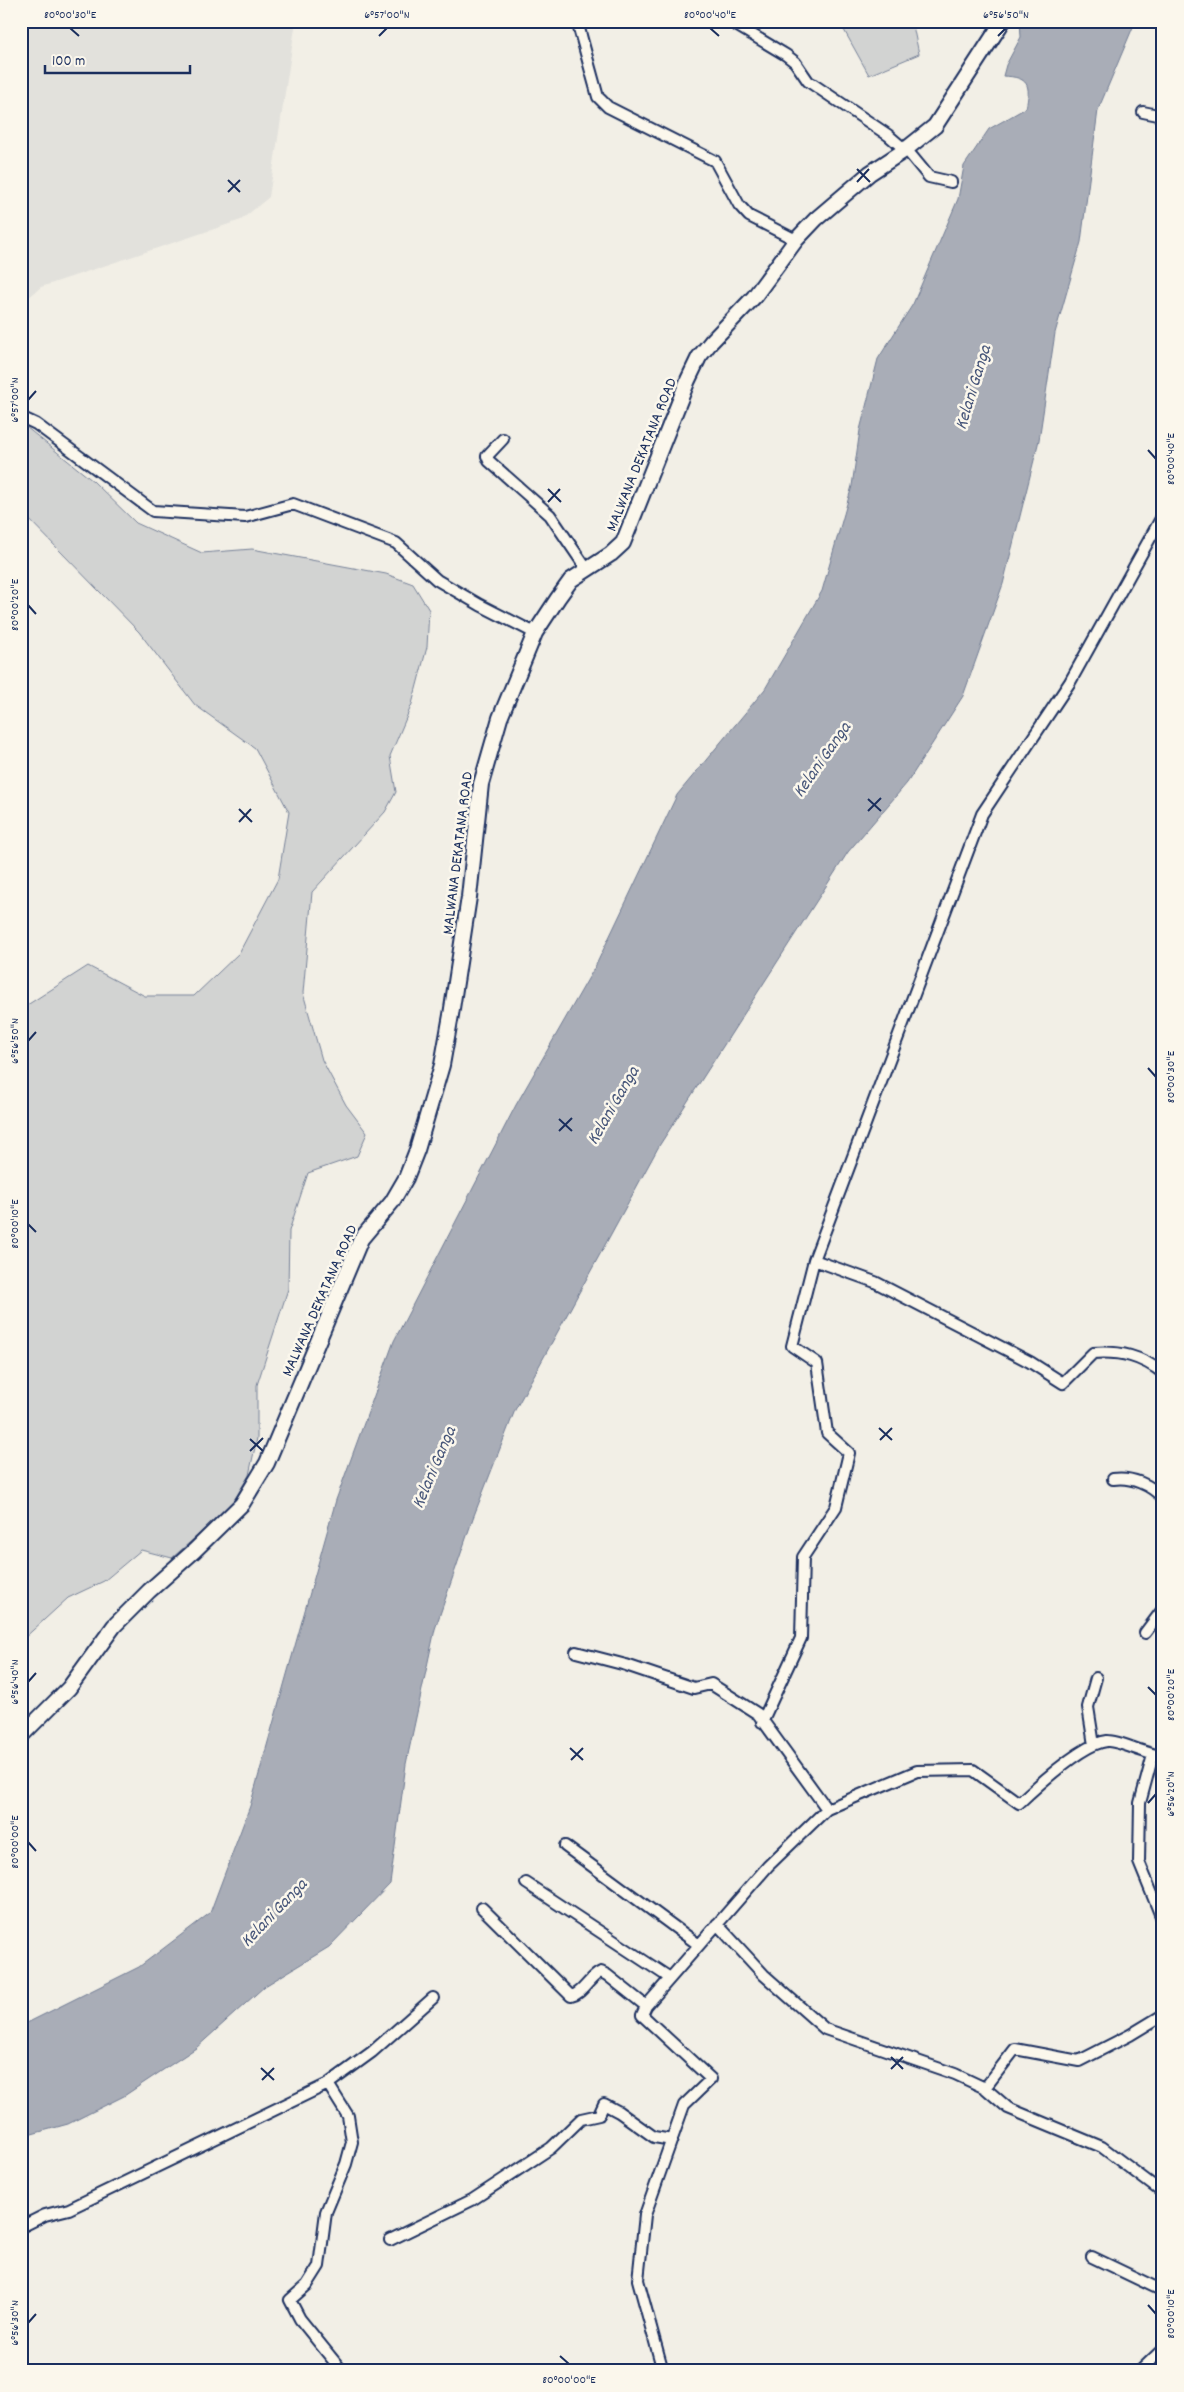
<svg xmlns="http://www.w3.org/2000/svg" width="1184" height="2392" font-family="Dekko,sans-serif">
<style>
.built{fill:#e2e1dc}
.green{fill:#d2d3d2;stroke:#768198}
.water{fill:#a9adb7;stroke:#707b93}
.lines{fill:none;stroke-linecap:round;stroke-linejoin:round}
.street-casing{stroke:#1b2f5e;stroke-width:14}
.secondary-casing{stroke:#1b2f5e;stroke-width:18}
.street{stroke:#fbf7ec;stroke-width:10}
.secondary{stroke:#fbf7ec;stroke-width:14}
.ticks{fill:none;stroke:#1b2f5e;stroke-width:2}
.labels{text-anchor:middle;stroke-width:5;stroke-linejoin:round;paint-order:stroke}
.street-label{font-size:16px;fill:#1b2f5e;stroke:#fbf7ec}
.water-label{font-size:18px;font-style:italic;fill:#465579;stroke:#fbf7ec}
.neatline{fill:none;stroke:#1b2f5e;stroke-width:2}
.ticks-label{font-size:12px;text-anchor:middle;fill:#1b2f5e}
</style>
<rect width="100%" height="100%" fill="#f2efe6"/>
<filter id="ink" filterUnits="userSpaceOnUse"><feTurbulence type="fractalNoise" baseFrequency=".02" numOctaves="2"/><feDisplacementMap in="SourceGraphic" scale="10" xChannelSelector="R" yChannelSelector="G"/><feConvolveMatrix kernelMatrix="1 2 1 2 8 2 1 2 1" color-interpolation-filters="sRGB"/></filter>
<g filter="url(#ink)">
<path class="built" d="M21,21H296L269,197L241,220L41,287L21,304Z"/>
<path class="green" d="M839,21H912L919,54L869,75Z
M21,423L93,481L136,523L202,553L252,549L386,574L413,584L429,610L427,647L412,704L390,756L396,792L385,812L312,892L303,993L322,1060L346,1105L367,1133L357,1156L308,1173L289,1231L288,1289L257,1385V1438L249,1475L230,1507L172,1558L141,1550L104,1581L68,1598L21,1641V1009L88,966L145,996H194L239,953L278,879L289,812L255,748L195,705L139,632L21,511Z"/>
<path class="water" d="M1020,21H1138L1133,27L1098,110L1081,242L1055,333L1039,440L1003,584L963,696L907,783L848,852L659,1146L515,1410L473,1518L435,1629L406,1764L390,1884L329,1947L265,1986L196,2048L124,2096L68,2124L21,2137V2026L139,1967L210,1913L250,1806L336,1500L394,1341L516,1105L596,965L677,795L765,689L822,591L852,486L860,430L878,359L913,304L958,199L964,166L989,129L1026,108C1031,85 1029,77 1003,76L1006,65L1021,37Z"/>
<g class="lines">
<defs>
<path id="street" d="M577,21L598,97L608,107L715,161L739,205L749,216L796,240
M735,21L736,25L786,55L795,62L808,81L888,135L910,154L929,177L951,182
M1143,112L1163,116
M21,417L36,424L153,511L245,517L293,504L396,543L437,580L480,605L535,633
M503,439L487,456L489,461L550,515L586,568
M814,1260L875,1282L1030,1362L1063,1383L1093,1353C1121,1351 1141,1356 1163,1373
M1113,1479C1131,1476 1151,1485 1163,1498
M1145,1633L1163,1609
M576,1652L626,1665L694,1688L711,1684L758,1714L827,1809
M762,1722L801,1638L803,1557L836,1507L849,1453L827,1433L817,1363L792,1346L814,1260L982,814L1070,682L1163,515
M1094,1745L1088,1707L1096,1678
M1153,1755L1140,1803L1139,1862L1163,1921
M565,1846L699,1945
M526,1883L670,1978
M482,1908L571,1996C583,1994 589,1977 601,1972L607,1975L646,2006L768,1866L827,1809L917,1771L973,1770L1019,1803C1036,1787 1083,1743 1107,1741C1119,1740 1146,1755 1163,1756
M717,1924L764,1975L825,2029L955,2074L985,2088L1008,2108L1102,2147L1163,2193
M646,2006L642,2015L711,2079L684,2105L645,2215L638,2280L663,2371
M328,2084L348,2116L352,2142L346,2164L326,2212L319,2266L307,2285L290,2300L300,2319L342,2371
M985,2088L1015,2049L1079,2061L1130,2035L1163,2015
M21,2227L45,2215L69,2209L328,2084L372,2052L433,1998
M390,2240L472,2200L551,2148L581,2119L599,2115L604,2104L619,2112L654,2137L672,2140
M1092,2257L1163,2291
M1140,2371L1163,2349"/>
<path id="secondary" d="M21,1736L69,1688L114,1626L149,1591L194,1551L242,1504L267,1463L361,1239L392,1202L406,1178L417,1150L442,1065L451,1015L469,897L481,784L500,718L535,633L558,598L571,580L611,554L623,543L688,380L699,357L711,342L754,297L796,240L816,219L870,173L905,150L935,126L1003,21"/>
</defs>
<use href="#street" class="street-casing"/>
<use href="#secondary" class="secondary-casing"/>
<use href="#street" class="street"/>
<use href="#secondary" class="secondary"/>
</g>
</g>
<path class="ticks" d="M70,28L79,36M710,28L719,36M379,36L387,28M998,36L1006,28M857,169L870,182M228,180L240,192M857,182L869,169M228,192L240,180M28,400L36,391M1148,450L1156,459M548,489L561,502M548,502L560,489M28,605L36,614M868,799L881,811M239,809L252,822M868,811L881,798M239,822L251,809M28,1041L36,1032M1148,1068L1156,1077M559,1119L572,1131M559,1131L572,1118M28,1224L36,1232M879,1428L892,1440M250,1439L263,1451M880,1440L892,1428M250,1451L263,1438M28,1682L36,1673M1148,1687L1156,1695M570,1748L583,1760M571,1760L583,1748M1148,1803L1156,1794M28,1842L36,1851M891,2057L903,2069M261,2068L274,2080M891,2069L903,2057M262,2080L274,2068M1148,2305L1156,2314M28,2323L36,2314M560,2356L569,2364"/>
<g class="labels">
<g class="street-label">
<text transform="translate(640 454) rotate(-68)" y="6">MALWANA DEKATANA ROAD</text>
<text transform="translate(456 853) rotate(-83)" y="6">MALWANA DEKATANA ROAD</text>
<text transform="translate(318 1300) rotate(-66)" y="6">MALWANA DEKATANA ROAD</text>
</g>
<g class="water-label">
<text transform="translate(972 387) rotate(-73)" y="6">Kelani Ganga</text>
<text transform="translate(821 759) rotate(-55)" y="6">Kelani Ganga</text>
<text transform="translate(612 1105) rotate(-60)" y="6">Kelani Ganga</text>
<text transform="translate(433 1467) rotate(-67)" y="6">Kelani Ganga</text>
<text transform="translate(273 1912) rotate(-46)" y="6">Kelani Ganga</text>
</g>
</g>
<rect width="1184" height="2392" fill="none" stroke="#fbf7ec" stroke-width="55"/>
<path d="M45 65v8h145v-8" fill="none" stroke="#1b2f5e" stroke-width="2.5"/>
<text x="52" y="65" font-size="15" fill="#1b2f5e" stroke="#fbf7ec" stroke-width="4" paint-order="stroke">100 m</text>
<rect x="28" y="28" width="1128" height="2336" class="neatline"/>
<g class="ticks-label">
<text x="70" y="18">80°00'30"E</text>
<text x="387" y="18">6°57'00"N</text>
<text x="710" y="18">80°00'40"E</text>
<text x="1006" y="18">6°56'50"N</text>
<text transform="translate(14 400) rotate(-90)" y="4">6°57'00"N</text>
<text transform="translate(1170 459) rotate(-90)" y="4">80°00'40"E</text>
<text transform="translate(14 605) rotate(-90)" y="4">80°00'20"E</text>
<text transform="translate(14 1041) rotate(-90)" y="4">6°56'50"N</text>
<text transform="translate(1170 1077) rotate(-90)" y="4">80°00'30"E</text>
<text transform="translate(14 1224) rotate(-90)" y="4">80°00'10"E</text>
<text transform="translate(14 1682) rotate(-90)" y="4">6°56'40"N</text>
<text transform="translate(1170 1695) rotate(-90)" y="4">80°00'20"E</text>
<text transform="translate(1170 1794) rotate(-90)" y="4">6°56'20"N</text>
<text transform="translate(14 1842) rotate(-90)" y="4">80°00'00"E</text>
<text transform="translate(1170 2314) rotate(-90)" y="4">80°00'10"E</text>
<text transform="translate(14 2323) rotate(-90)" y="4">6°56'30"N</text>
<text x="569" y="2383">80°00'00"E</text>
</g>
</svg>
